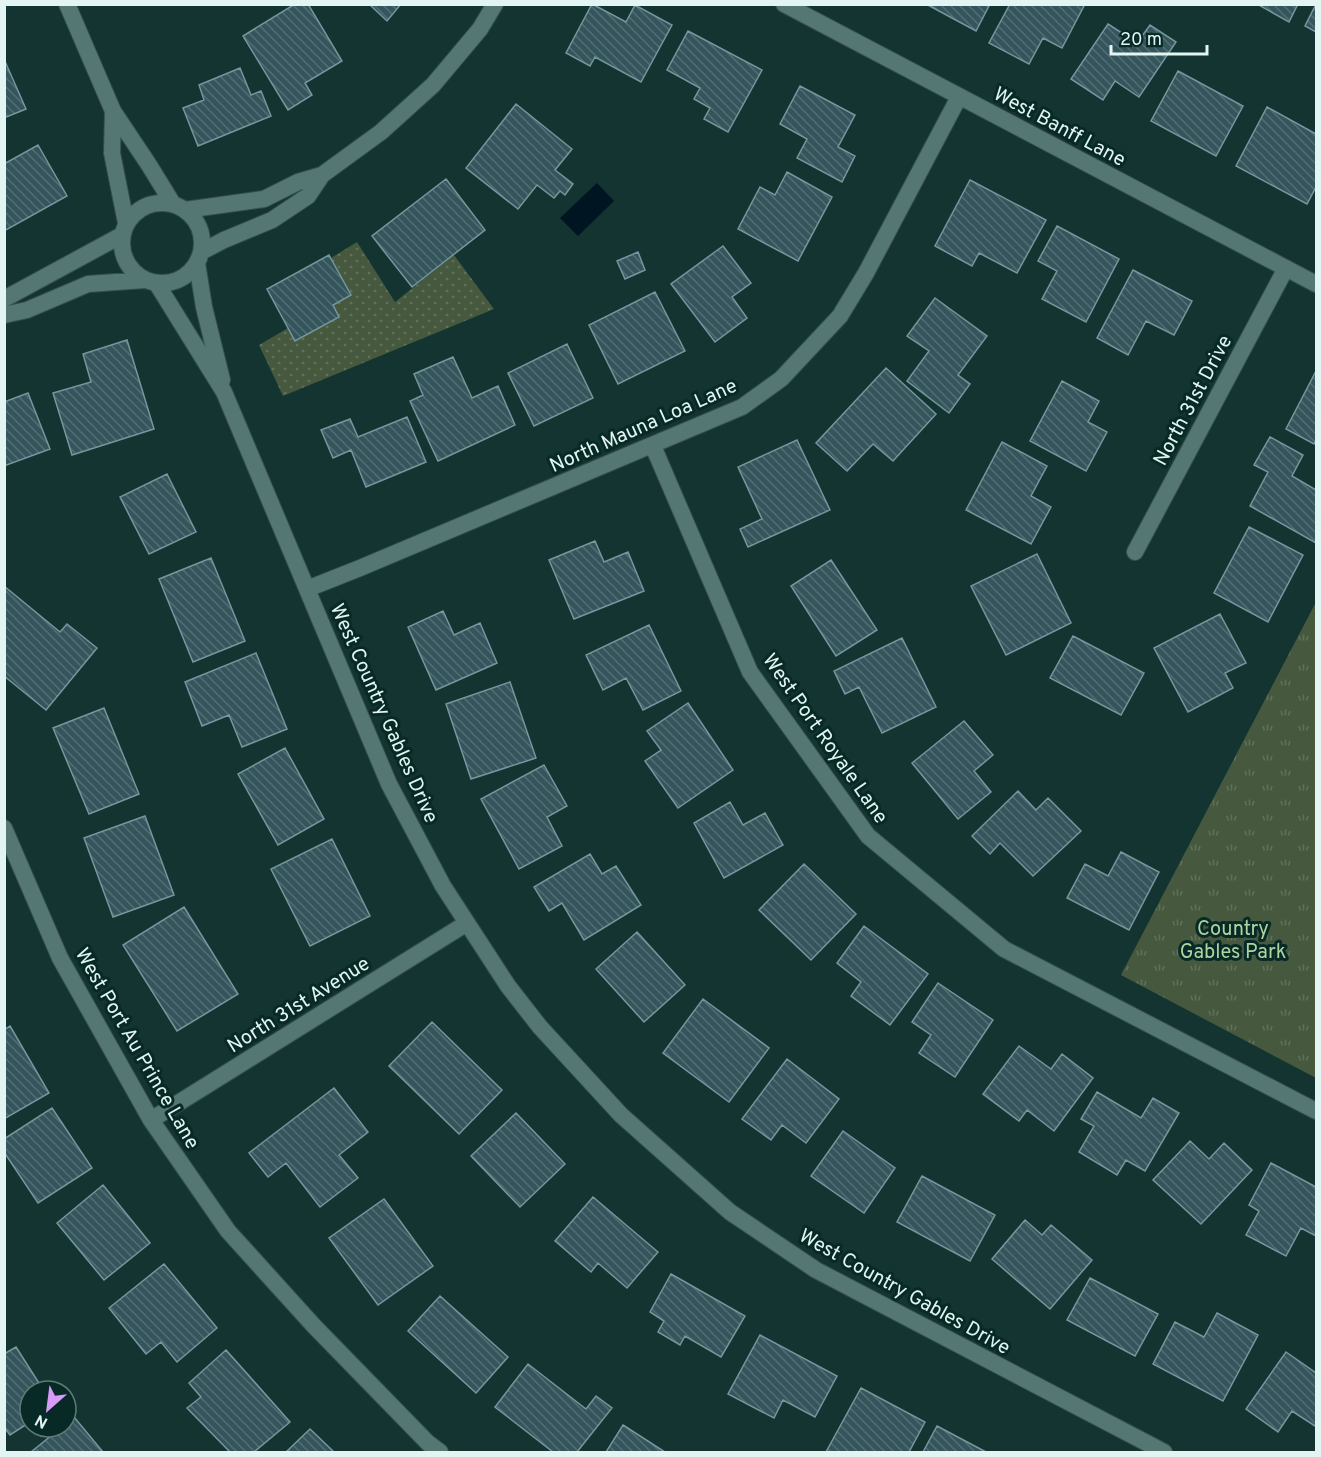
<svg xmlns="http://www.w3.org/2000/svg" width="1321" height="1457" font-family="Overpass,sans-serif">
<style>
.grass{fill:url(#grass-tufts)}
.garden{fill:url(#garden-dots)}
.water{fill:#001522}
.building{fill:url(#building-back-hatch);stroke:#75979e;stroke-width:1.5}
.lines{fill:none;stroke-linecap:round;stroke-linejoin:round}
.minor-casing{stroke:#36504d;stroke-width:18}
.tertiary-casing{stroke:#36504d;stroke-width:18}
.minor{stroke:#557773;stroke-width:16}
.tertiary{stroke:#557773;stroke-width:16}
.labels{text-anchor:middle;stroke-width:6;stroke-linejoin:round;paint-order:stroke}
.street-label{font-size:20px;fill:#e2f5f2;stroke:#082a27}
.park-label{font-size:20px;fill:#b0d4a0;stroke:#082a27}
</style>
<defs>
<pattern id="grass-tufts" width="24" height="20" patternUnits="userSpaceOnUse" patternTransform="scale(1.5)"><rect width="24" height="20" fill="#46593e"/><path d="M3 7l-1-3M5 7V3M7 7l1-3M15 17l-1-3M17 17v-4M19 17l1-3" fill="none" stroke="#60715a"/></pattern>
<pattern id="garden-dots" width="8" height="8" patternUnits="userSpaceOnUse" patternTransform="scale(1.5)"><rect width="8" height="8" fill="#46593e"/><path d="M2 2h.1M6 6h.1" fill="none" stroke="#60715a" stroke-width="1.8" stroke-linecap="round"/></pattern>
<pattern id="building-back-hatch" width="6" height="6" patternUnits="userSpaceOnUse" patternTransform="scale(1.5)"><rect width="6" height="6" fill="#35555c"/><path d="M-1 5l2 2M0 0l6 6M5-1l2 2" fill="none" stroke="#526e74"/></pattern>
</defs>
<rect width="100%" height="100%" fill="#133431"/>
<path class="grass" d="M1316,602V1078L1121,975Z"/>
<path class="garden" d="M357,242L395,302L454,255L494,309L283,396L259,345L288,328L296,341L339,317L333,305L351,294L331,258Z"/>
<path class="water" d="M597,183L614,201L578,236L560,218Z"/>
<path class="building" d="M295,4H308L342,61L305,83L312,95L288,110L243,36Z
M369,4H401L387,21Z
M592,4L626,22L635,5L672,25L641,82L595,57L590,66L566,53Z
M926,4H990L976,31Z
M1010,4H1085L1062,48L1043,38L1029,64L989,43Z
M1257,4H1298L1289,22Z
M1316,4V32L1305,26Z
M1108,24L1137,43L1150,25L1176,42L1139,97L1115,81L1103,100L1071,79Z
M688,31L762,70L728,132L704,119L710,108L694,99L700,88L667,70Z
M4,59L26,109L4,118Z
M240,68L251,95L261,91L271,116L198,146L183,108L204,100L199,85Z
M1178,71L1243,106L1216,156L1151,121Z
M800,86L855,115L838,147L855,156L842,182L797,158L807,139L780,124Z
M516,104L572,149L555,170L573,184L565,195L560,191L554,198L537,185L518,209L466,168Z
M1267,107L1316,134V187L1307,204L1236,166Z
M38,145L67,196L4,231V164Z
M787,172L832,197L798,261L738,229L760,187L775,195Z
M446,179L485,230L412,287L372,236Z
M970,180L1046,220L1017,273L979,253L972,266L935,246Z
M1057,226L1119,259L1086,322L1042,299L1057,271L1038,261Z
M723,246L751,283L732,297L747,318L715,342L671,284Z
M638,252L645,270L625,279L617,261Z
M329,255L351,295L333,305L339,317L295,341L267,289Z
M1133,270L1192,301L1174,335L1146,321L1128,355L1097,338Z
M655,292L685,351L618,384L589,325Z
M935,298L987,336L958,375L970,384L949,413L907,381L929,351L907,336Z
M127,340L154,429L72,455L53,393L91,382L83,354Z
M567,344L593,398L534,426L508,373Z
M453,357L472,398L498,386L515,425L438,461L410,401L423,395L414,374Z
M886,368L936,414L893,461L873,444L847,471L816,443Z
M1316,371V440L1314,444L1286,429Z
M1062,381L1099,401L1088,422L1107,432L1086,471L1030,441Z
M28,393L50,449L4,466V402Z
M407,417L426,462L366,487L351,450L333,458L321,430L350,419L358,437Z
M1270,437L1303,455L1292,476L1316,490V543L1250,506L1268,472L1254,465Z
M797,440L830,510L748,547L740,529L762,519L738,467Z
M1002,442L1047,466L1031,496L1051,507L1031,544L966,510Z
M167,474L196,532L149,554L120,497Z
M1249,527L1303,555L1268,622L1214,593Z
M595,541L604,562L628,552L644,591L574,619L549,560Z
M1037,554L1071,623L1006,655L971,586Z
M211,558L245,641L193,662L159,579Z
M831,560L877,630L836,656L791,586Z
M4,586L60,632L67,624L97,648L46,710L4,676Z
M443,611L454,635L480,623L497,663L436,690L408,627Z
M1220,614L1246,663L1225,673L1233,688L1188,712L1154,648Z
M649,625L681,691L643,710L626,678L603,690L586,655Z
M1073,636L1144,673L1121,715L1050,678Z
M902,638L936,707L882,733L859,687L845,694L834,671Z
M256,653L287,729L242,747L229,715L202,726L185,682Z
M510,682L536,758L471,779L446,704Z
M688,703L733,770L678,808L645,761L661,750L647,731Z
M104,708L139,794L89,814L53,728Z
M964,721L993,755L974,771L991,792L958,819L912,763Z
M285,748L324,819L278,845L238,774Z
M544,765L567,806L547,817L562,846L519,869L481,799Z
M1018,791L1036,810L1048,798L1081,831L1033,876L1000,843L990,854L972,836Z
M730,802L743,825L765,813L783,845L724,878L694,823Z
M145,816L174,895L113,917L84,838Z
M332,839L370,916L310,946L271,869Z
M1121,852L1159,872L1129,930L1067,898L1085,864L1108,876Z
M590,854L602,874L616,866L641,905L584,940L562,903L549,911L534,887Z
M804,864L856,914L811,960L759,910Z
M184,907L238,994L177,1031L123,945Z
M864,926L928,974L890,1025L851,996L861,982L837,963Z
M637,932L685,985L644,1022L596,969Z
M938,983L993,1020L955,1077L919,1053L931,1035L912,1022Z
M703,999L769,1048L729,1102L663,1053Z
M432,1022L502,1090L459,1134L389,1066Z
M10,1026L49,1093L4,1119V1030Z
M1019,1046L1051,1069L1062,1054L1093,1078L1054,1131L1027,1110L1019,1121L983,1094Z
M787,1059L839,1099L806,1143L782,1125L771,1140L742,1119Z
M334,1088L368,1132L339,1155L358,1178L320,1207L286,1163L268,1177L249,1153Z
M1097,1092L1141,1118L1153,1098L1179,1113L1145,1171L1126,1160L1117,1175L1079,1152L1094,1126L1081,1119Z
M52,1108L92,1168L38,1203L4,1152V1139Z
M516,1113L565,1164L520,1207L471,1156Z
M843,1131L895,1168L864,1213L811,1176Z
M1190,1141L1209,1159L1224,1143L1252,1170L1201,1224L1153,1180Z
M1271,1163L1316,1187V1236L1301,1228L1286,1256L1246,1235L1259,1211L1249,1205Z
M922,1176L995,1215L970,1261L897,1222Z
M103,1185L150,1243L104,1280L57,1223Z
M593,1197L658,1252L627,1288L598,1263L591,1272L555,1241Z
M384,1199L433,1266L378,1305L329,1238Z
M1025,1220L1042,1235L1051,1225L1092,1260L1050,1309L992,1259Z
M164,1264L217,1328L177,1362L161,1342L146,1354L109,1308Z
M671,1274L745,1316L721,1357L685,1336L680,1345L658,1332L664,1321L650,1312Z
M1090,1278L1158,1314L1135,1356L1067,1320Z
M440,1296L508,1357L476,1393L408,1331Z
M1217,1313L1258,1335L1223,1401L1153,1364L1175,1322L1204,1337Z
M760,1335L837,1376L815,1417L783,1400L774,1418L728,1394Z
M16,1347L44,1391H30V1422L10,1435L4,1427V1354Z
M226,1350L290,1422L254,1452H230L187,1408L201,1397L189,1383Z
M1286,1352L1316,1373V1423L1315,1426L1292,1411L1278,1432L1246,1409Z
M528,1364L586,1409L596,1396L612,1408L577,1452H553L495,1407Z
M861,1388L925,1422L909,1452H826Z
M74,1417L103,1452H31L62,1427H66V1424Z
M623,1425L665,1452H606Z
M937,1426L986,1452H923Z
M310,1429L334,1452H286Z"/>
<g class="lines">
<defs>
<path id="minor" d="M784,4L1316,284
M197,263L204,307L222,380
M157,284L224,392L389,784L443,886L508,986L540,1027L621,1115L730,1212L816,1270L1164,1452
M653,446L750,672L868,836L1004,949L1316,1111
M1135,552L1286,268
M307,589L360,568L742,407L781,379L840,316L866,273L959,97
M4,828L60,958L151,1120L228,1231L314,1326L428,1443L440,1452
M151,1120L467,923"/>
<path id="tertiary" d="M67,4L113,111L149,165L173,204
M113,111L112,153L126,223
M122 243a40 40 0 1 1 80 0a40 40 0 1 1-80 0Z
M185,210L264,199L298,182L322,175
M201,252L224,240L272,220L308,196L322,175L381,132L433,85L480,29L495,4
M4,299L122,235
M4,315L27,310L88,284L144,280"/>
</defs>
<use href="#minor" class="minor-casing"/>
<use href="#tertiary" class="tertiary-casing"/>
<use href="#minor" class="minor"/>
<use href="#tertiary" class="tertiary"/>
</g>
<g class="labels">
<g class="street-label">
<text transform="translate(1060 126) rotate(28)" y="7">West Banff Lane</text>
<text transform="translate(1192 400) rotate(-62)" y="7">North 31st Drive</text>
<text transform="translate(643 425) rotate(-24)" y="7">North Mauna Loa Lane</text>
<text transform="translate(385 713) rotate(66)" y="7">West Country Gables Drive</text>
<text transform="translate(826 738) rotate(55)" y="7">West Port Royale Lane</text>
<text transform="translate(298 1004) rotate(-32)" y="7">North 31st Avenue</text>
<text transform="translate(138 1048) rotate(60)" y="7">West Port Au Prince Lane</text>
<text transform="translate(905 1291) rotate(29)" y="7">West Country Gables Drive</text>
</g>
<g class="park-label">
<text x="1233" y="935">Country<tspan x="1233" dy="23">Gables Park</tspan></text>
</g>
</g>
<rect width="1321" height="1457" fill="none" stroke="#e2f5f2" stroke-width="12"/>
<g transform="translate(48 1409) rotate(208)"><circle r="28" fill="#082a27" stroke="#5f7b78" stroke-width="1.5"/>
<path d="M0-4.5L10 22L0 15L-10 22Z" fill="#d89bf8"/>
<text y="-9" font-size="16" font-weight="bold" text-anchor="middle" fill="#e2f5f2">N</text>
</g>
<path d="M1111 45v9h96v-9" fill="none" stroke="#e2f5f2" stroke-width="3"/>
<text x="1120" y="45" font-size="18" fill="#e2f5f2" stroke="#082a27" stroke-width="4.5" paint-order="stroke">20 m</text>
</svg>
